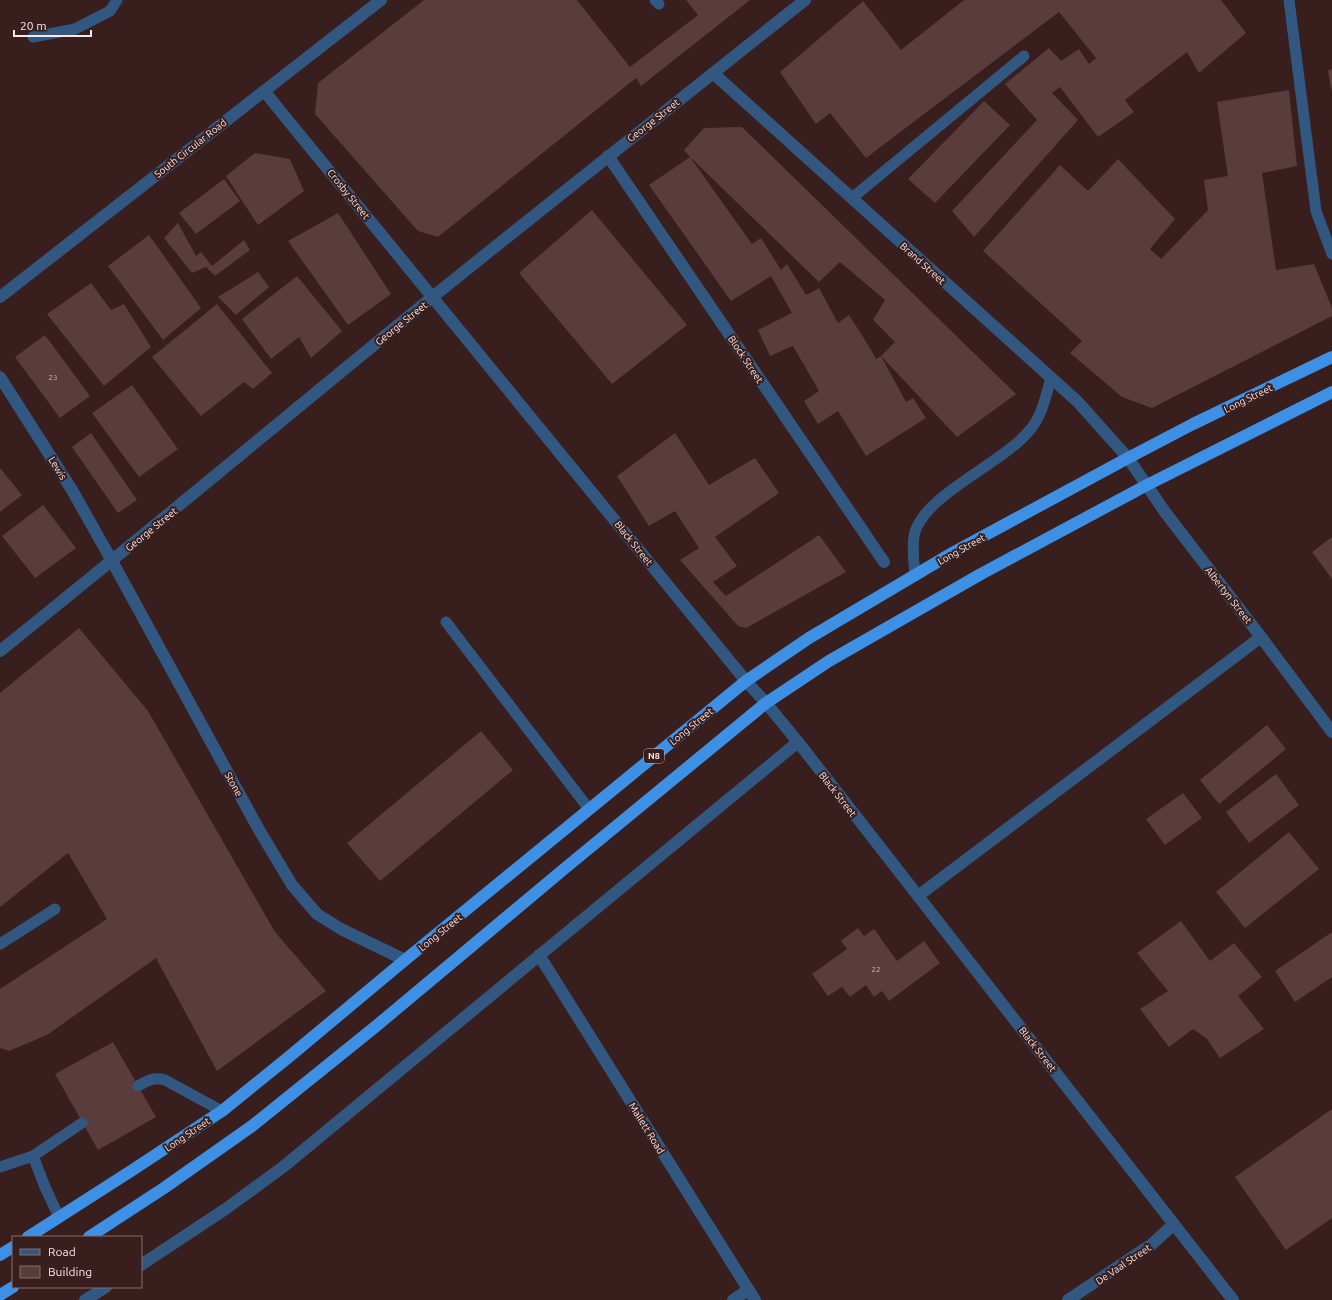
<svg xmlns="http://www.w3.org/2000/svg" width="1332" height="1300" font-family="Ubuntu,sans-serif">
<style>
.building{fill:#593c3b;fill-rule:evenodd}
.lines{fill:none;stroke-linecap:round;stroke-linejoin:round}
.service{stroke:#325881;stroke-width:11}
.minor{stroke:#325881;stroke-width:12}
.tertiary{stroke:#325881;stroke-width:12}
.trunk{stroke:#3e90e4;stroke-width:12}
.labels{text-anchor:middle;stroke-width:4;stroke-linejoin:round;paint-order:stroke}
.number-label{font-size:8px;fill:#d2bcbb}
.shield{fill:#381e1d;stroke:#c0abaa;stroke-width:1}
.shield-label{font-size:9px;font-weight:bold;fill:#fae7e6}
.street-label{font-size:10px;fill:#fae7e6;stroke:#381e1d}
</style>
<rect width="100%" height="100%" fill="#381e1d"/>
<path class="building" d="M424,0H577L630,67L698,15L686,0H750L641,86L636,78L438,237L418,231L315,114L318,83Z
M964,0H1221L1246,33L1199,73L1187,52L1125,100L1134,112L1098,137L1060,87L1052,93L1078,120L974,237L952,211L1037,120L1005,84L1049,48L1061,61L1079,49L1089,64L1096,58L1059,12L866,158L830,113L816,124L780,72L863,1L901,50Z
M1332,69V89H1331L1328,70Z
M1289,90L1297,166L1262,173L1276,270L1314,264L1332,308V316L1152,408L1122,397L1070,353L1082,341L983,251L1060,165L1088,191L1118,159L1175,219L1150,249L1161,259L1208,210L1204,180L1228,176L1217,102Z
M984,101L1010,125L935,203L908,179Z
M742,127L1016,394L957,437L881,356L906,402L913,398L926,418L866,456L838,411L818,424L804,401L819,391L793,346L770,356L758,330L792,313L771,276L731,301L649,185L690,157L684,150L704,128ZM690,157L819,282L840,262L885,300L873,320L895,342L881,356L876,359L870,348L849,315L838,323L819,288L806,295L787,264L781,270L761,238L752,244Z
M255,153L290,159L304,191L258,225L226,176Z
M224,179L240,201L196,234L179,213Z
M592,210L687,325L612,384L519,273Z
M338,213L391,294L348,325L288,241Z
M178,223L196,256L201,252L212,266L244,240L250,250L215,276L206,267L192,273L164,238Z
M149,235L201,308L163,340L108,266Z
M258,272L269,287L236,315L218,297Z
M297,276L342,331L311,358L299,337L271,359L242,319Z
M91,283L111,310L124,304L151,347L104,386L47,314Z
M217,304L272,373L253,389L244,382L201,416L152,357Z
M45,335L90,396L60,418L15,357Z
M132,385L178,449L139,477L92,413Z
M91,433L137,500L118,513L72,447Z
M675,433L709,485L755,458L779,493L715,537L737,566L713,582L726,596L819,535L846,572L746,628L738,626L680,560L699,548L675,511L649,526L617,476Z
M0,468L22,495L0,512Z
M43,505L76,548L35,578L2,536Z
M1332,537V579L1312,552Z
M79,628L148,711L275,932L326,991L217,1071L156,958L47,1035L9,1051L0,1048V989L107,919L68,853L0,907V693Z
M1267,725L1286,749L1219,804L1200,780Z
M481,731L513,770L380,881L347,843Z
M1276,774L1299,805L1249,843L1226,812Z
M1183,793L1202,818L1165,845L1146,819Z
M1289,832L1319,869L1245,928L1216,892Z
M1181,921L1210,961L1234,943L1262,977L1238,996L1264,1029L1220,1058L1207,1039L1193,1029L1169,1047L1140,1009L1168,991L1137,953Z
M858,928L864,936L874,929L897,961L924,941L940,963L889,1001L882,991L874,997L866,985L850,997L842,987L828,996L812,974L847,949L841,941Z
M1332,932V977L1295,1002L1275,971Z
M113,1042L156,1117L98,1150L55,1074Z
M1332,1109V1218L1286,1250L1235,1177Z"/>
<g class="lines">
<path class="service" d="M655,0L659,4
M1289,0L1316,211L1332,254
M33,37L75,29L110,11L117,0
M852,198L1024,56
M915,576C914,563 912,549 914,536C921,496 1002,464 1029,431C1042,417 1046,395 1051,378
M446,622L589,809
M0,944L55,909
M138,1086C148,1080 154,1077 165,1080L222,1111
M33,1156L82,1123
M0,1167L33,1156L45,1187L59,1217"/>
<path class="minor" d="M713,73L1078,402L1128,458L1165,512L1261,637L1332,732
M264,91L746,681L766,703L798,742L1233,1300
M608,156L884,562
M0,377L72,490L112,561L258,828L292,885L317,914L341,929L405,960
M0,651C146,534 290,413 435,295C558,196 682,98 805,0
M918,896L1261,637
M539,955L755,1300
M141,1265L227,1208L283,1167L798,742
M85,1300L106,1287
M733,1300L748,1290
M1068,1300L1152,1244L1174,1224"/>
<path class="tertiary" d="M0,297L381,0"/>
<path class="trunk" d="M28,1237L131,1171L222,1111L290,1056L405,960L746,681L809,638L954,552L1128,458L1193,424L1332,357
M89,1237L164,1188L252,1126L375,1027L564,869L766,703L829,661L981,574L1147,485L1332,392
M0,1255L13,1247
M0,1295L13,1287"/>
</g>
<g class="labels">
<g class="number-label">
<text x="53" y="380">23</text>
<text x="876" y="972">22</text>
</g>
<rect class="shield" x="644" y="749" width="20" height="14" rx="3"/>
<g class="shield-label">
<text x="654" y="759">N8</text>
</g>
<g class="street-label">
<text transform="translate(653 120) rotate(-38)" y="4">George Street</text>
<text transform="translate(190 148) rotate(-38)" y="4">South Circular Road</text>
<text transform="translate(349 194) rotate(51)" y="4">Crosby Street</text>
<text transform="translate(923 263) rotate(42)" y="4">Brand Street</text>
<text transform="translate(401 323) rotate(-39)" y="4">George Street</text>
<text transform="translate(746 359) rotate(56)" y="4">Block Street</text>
<text transform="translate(1248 398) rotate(-26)" y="4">Long Street</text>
<text transform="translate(58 468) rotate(58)" y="4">Lewis</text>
<text transform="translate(151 529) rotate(-39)" y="4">George Street</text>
<text transform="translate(634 543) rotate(51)" y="4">Black Street</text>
<text transform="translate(961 549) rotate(-29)" y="4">Long Street</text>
<text transform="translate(1229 595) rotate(52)" y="4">Albertyn Street</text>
<text transform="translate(691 726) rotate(-39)" y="4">Long Street</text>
<text transform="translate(234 784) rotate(61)" y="4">Stone</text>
<text transform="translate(838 794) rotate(52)" y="4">Black Street</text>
<text transform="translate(440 932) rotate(-39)" y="4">Long Street</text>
<text transform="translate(1038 1049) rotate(52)" y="4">Black Street</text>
<text transform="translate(647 1128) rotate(58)" y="4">Mallett Road</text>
<text transform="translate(187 1134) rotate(-34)" y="4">Long Street</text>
<text transform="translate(1123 1264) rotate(-34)" y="4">De Vaal Street</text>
</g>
</g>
<rect x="12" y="1236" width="130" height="52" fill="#381e1d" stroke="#866e6d"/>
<rect x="20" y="1249" width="20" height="6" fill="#325881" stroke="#866e6d"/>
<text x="48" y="1256" font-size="12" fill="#fae7e6">Road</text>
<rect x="20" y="1266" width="20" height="12" fill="#593c3b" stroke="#866e6d"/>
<text x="48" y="1276" font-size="12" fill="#fae7e6">Building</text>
<path d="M14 30v6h77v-6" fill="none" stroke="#fae7e6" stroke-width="2"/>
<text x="20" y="30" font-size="12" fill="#fae7e6" stroke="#381e1d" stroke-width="3" paint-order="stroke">20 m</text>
</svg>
